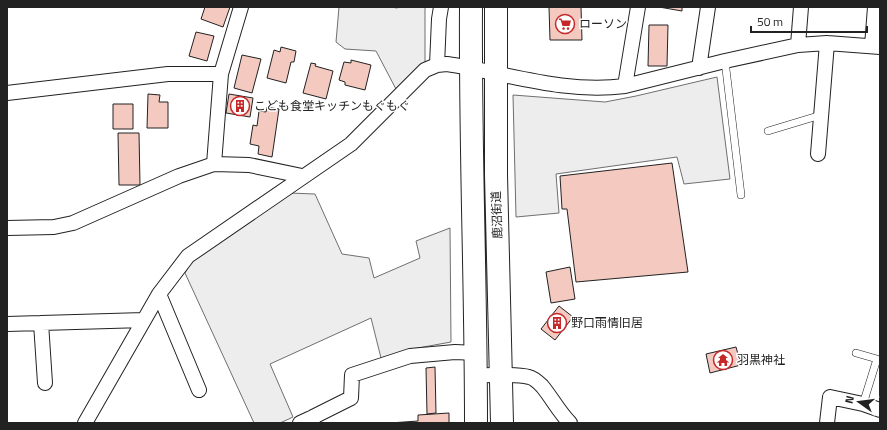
<svg xmlns="http://www.w3.org/2000/svg" width="887" height="430" font-family="'Titillium Web','Noto Sans JP',sans-serif">
<style>
.parking{fill:#ededed;stroke:#6f6f6f}
.building{fill:#f3c9c0;stroke:#222}
.lines{fill:none;stroke-linecap:round;stroke-linejoin:round}
.lane-casing{stroke:#222;stroke-width:8}
.street-casing{stroke:#222;stroke-width:16}
.primary-casing{stroke:#222;stroke-width:24}
.lane{stroke:#fff;stroke-width:7}
.street{stroke:#fff;stroke-width:14}
.primary{stroke:#fff;stroke-width:22}
.labels{text-anchor:middle;stroke-width:3;stroke-linejoin:round;paint-order:stroke}
.poi-label{font-size:12px;fill:#222;stroke:#fff;text-anchor:start}
.street-label{font-size:12px;fill:#222;stroke:#fff}
</style>
<rect width="100%" height="100%" fill="#fff"/>
<path class="parking" d="M339,7H394L395,8L404,7H425V63L397,91L376,51L345,49L336,42Z
M717,77L730,179L684,184L677,157L556,174L559,213L516,217L513,95L605,102L636,96Z
M289,193L315,194L342,254L369,258L374,278L420,258L416,241L450,228L451,342L418,348L381,358L371,318L270,364L293,417L280,423H254L185,273L193,259Z"/>
<path class="building" d="M205,7H230L223,27L201,19Z
M549,7H581L582,40H550Z
M659,7H682V11Z
M649,25H668L667,66H648Z
M196,32L214,36L207,61L189,56Z
M281,47L296,51L294,62H291L286,83L267,78L274,50L280,52Z
M242,55L261,59L252,93L234,88Z
M351,60L371,65L365,90L345,85V82L339,80L344,62L351,63Z
M311,63L316,64L315,66L333,71L326,99L303,93Z
M148,94L160,95L159,102H168V128H147Z
M229,94L253,98L250,117L226,113Z
M113,104H133V129H113Z
M267,107L279,109L272,157L258,154L259,146L250,144L253,125L257,126L259,111L266,112Z
M118,133H139L140,185H119Z
M672,163L688,272L576,282L567,209H562L560,176Z
M570,267L575,299L551,303L546,272Z
M559,306L573,317L555,340L541,329Z
M736,347L741,365L710,373L706,354Z
M435,367L436,413L427,414L426,368Z
M449,413V423H390L418,421V415Z"/>
<g class="lines">
<defs>
<path id="lane" d="M725,61L741,195
M768,131L821,115
M856,353L877,359L863,404"/>
<path id="street" d="M798,45L801,7
M872,46L875,7
M437,65L439,19L441,7
M699,68L708,7
M625,86L638,7
M7,93L168,74H221
M818,154L827,43
M214,164L221,74L241,7
M7,228L54,227L73,223L179,176L214,164L249,165L302,176
M159,294L199,390
M41,323L45,383
M7,324L144,320
M476,375C492,376 514,373 529,377C534,378 538,382 542,386C552,398 559,412 570,423
M85,423L159,294L188,256L351,144L425,70L437,65L447,64C506,73 564,94 625,86L725,61L798,45L827,43L880,47
M300,423L313,417
M313,423V417L351,398L352,375L410,356L455,352L476,353
M827,423L830,397L863,404L880,410"/>
<path id="primary" d="M471,7C470,146 476,284 476,423
M496,7V175L502,423"/>
</defs>
<use href="#lane" class="lane-casing"/>
<use href="#street" class="street-casing"/>
<use href="#primary" class="primary-casing"/>
<use href="#lane" class="lane"/>
<use href="#street" class="street"/>
<use href="#primary" class="primary"/>
</g>
<defs>
<symbol id="supermarket-ring" viewBox="-11 -11 22 22"><circle r="9.5" fill="#fff" stroke="#c62828" stroke-width="1.5"/><path d="M-6-5.5h2.5l.6 2H6L4.5 2H-2.5L-4.4-4H-6ZM-1.5 3.2a1.3 1.3 0 1 0 .1 0ZM3 3.2a1.3 1.3 0 1 0 .1 0Z" fill="#c62828"/></symbol>
<symbol id="building-ring" viewBox="-11 -11 22 22"><circle r="9.5" fill="#fff" stroke="#c62828" stroke-width="1.5"/><path d="M-4-6H4V6H1V3H-1V6H-4ZM-2.5-4.3h1.7v1.8h-1.7ZM.8-4.3h1.7v1.8H.8ZM-2.5-1h1.7V.8h-1.7ZM.8-1h1.7V.8H.8Z" fill="#c62828"/></symbol>
<symbol id="temple-ring" viewBox="-11 -11 22 22"><circle r="9.5" fill="#fff" stroke="#c62828" stroke-width="1.5"/><path d="M0-6L5-2H3V0L6.5 2.5H4V6H1.5V3h-3V6H-4V2.5H-6.5L-3 0V-2H-5Z" fill="#c62828"/></symbol>
</defs>
<g fill-rule="evenodd">
<use href="#supermarket-ring" x="554" y="13" width="22" height="22"/>
<use href="#building-ring" x="229" y="95" width="22" height="22"/>
<use href="#building-ring" x="546" y="312" width="22" height="22"/>
<use href="#temple-ring" x="712" y="349" width="22" height="22"/>
</g>
<g class="labels">
<g class="poi-label">
<text x="579" y="28">ローソン</text>
<text x="254" y="110">こども食堂キッチンもぐもぐ</text>
<text x="571" y="327">野口雨情旧居</text>
<text x="737" y="364">羽黒神社</text>
</g>
<g class="street-label">
<text transform="translate(497 215) rotate(-92)" y="4">鹿沼街道</text>
</g>
</g>
<rect width="887" height="430" fill="none" stroke="#222222" stroke-width="16"/>
<g transform="translate(859 402) rotate(284)" stroke="#ffffff" stroke-width="3" paint-order="stroke">
<path d="M0-3L7 15L0 10L-7 15Z" fill="#222222"/>
<text y="-6" font-size="11" font-weight="bold" text-anchor="middle" fill="#222222">N</text>
</g>
<path d="M751 26v6h116v-6" fill="none" stroke="#222222" stroke-width="2"/>
<text x="757" y="26" font-size="12" fill="#222222" stroke="#ffffff" stroke-width="3" paint-order="stroke">50 m</text>
</svg>
